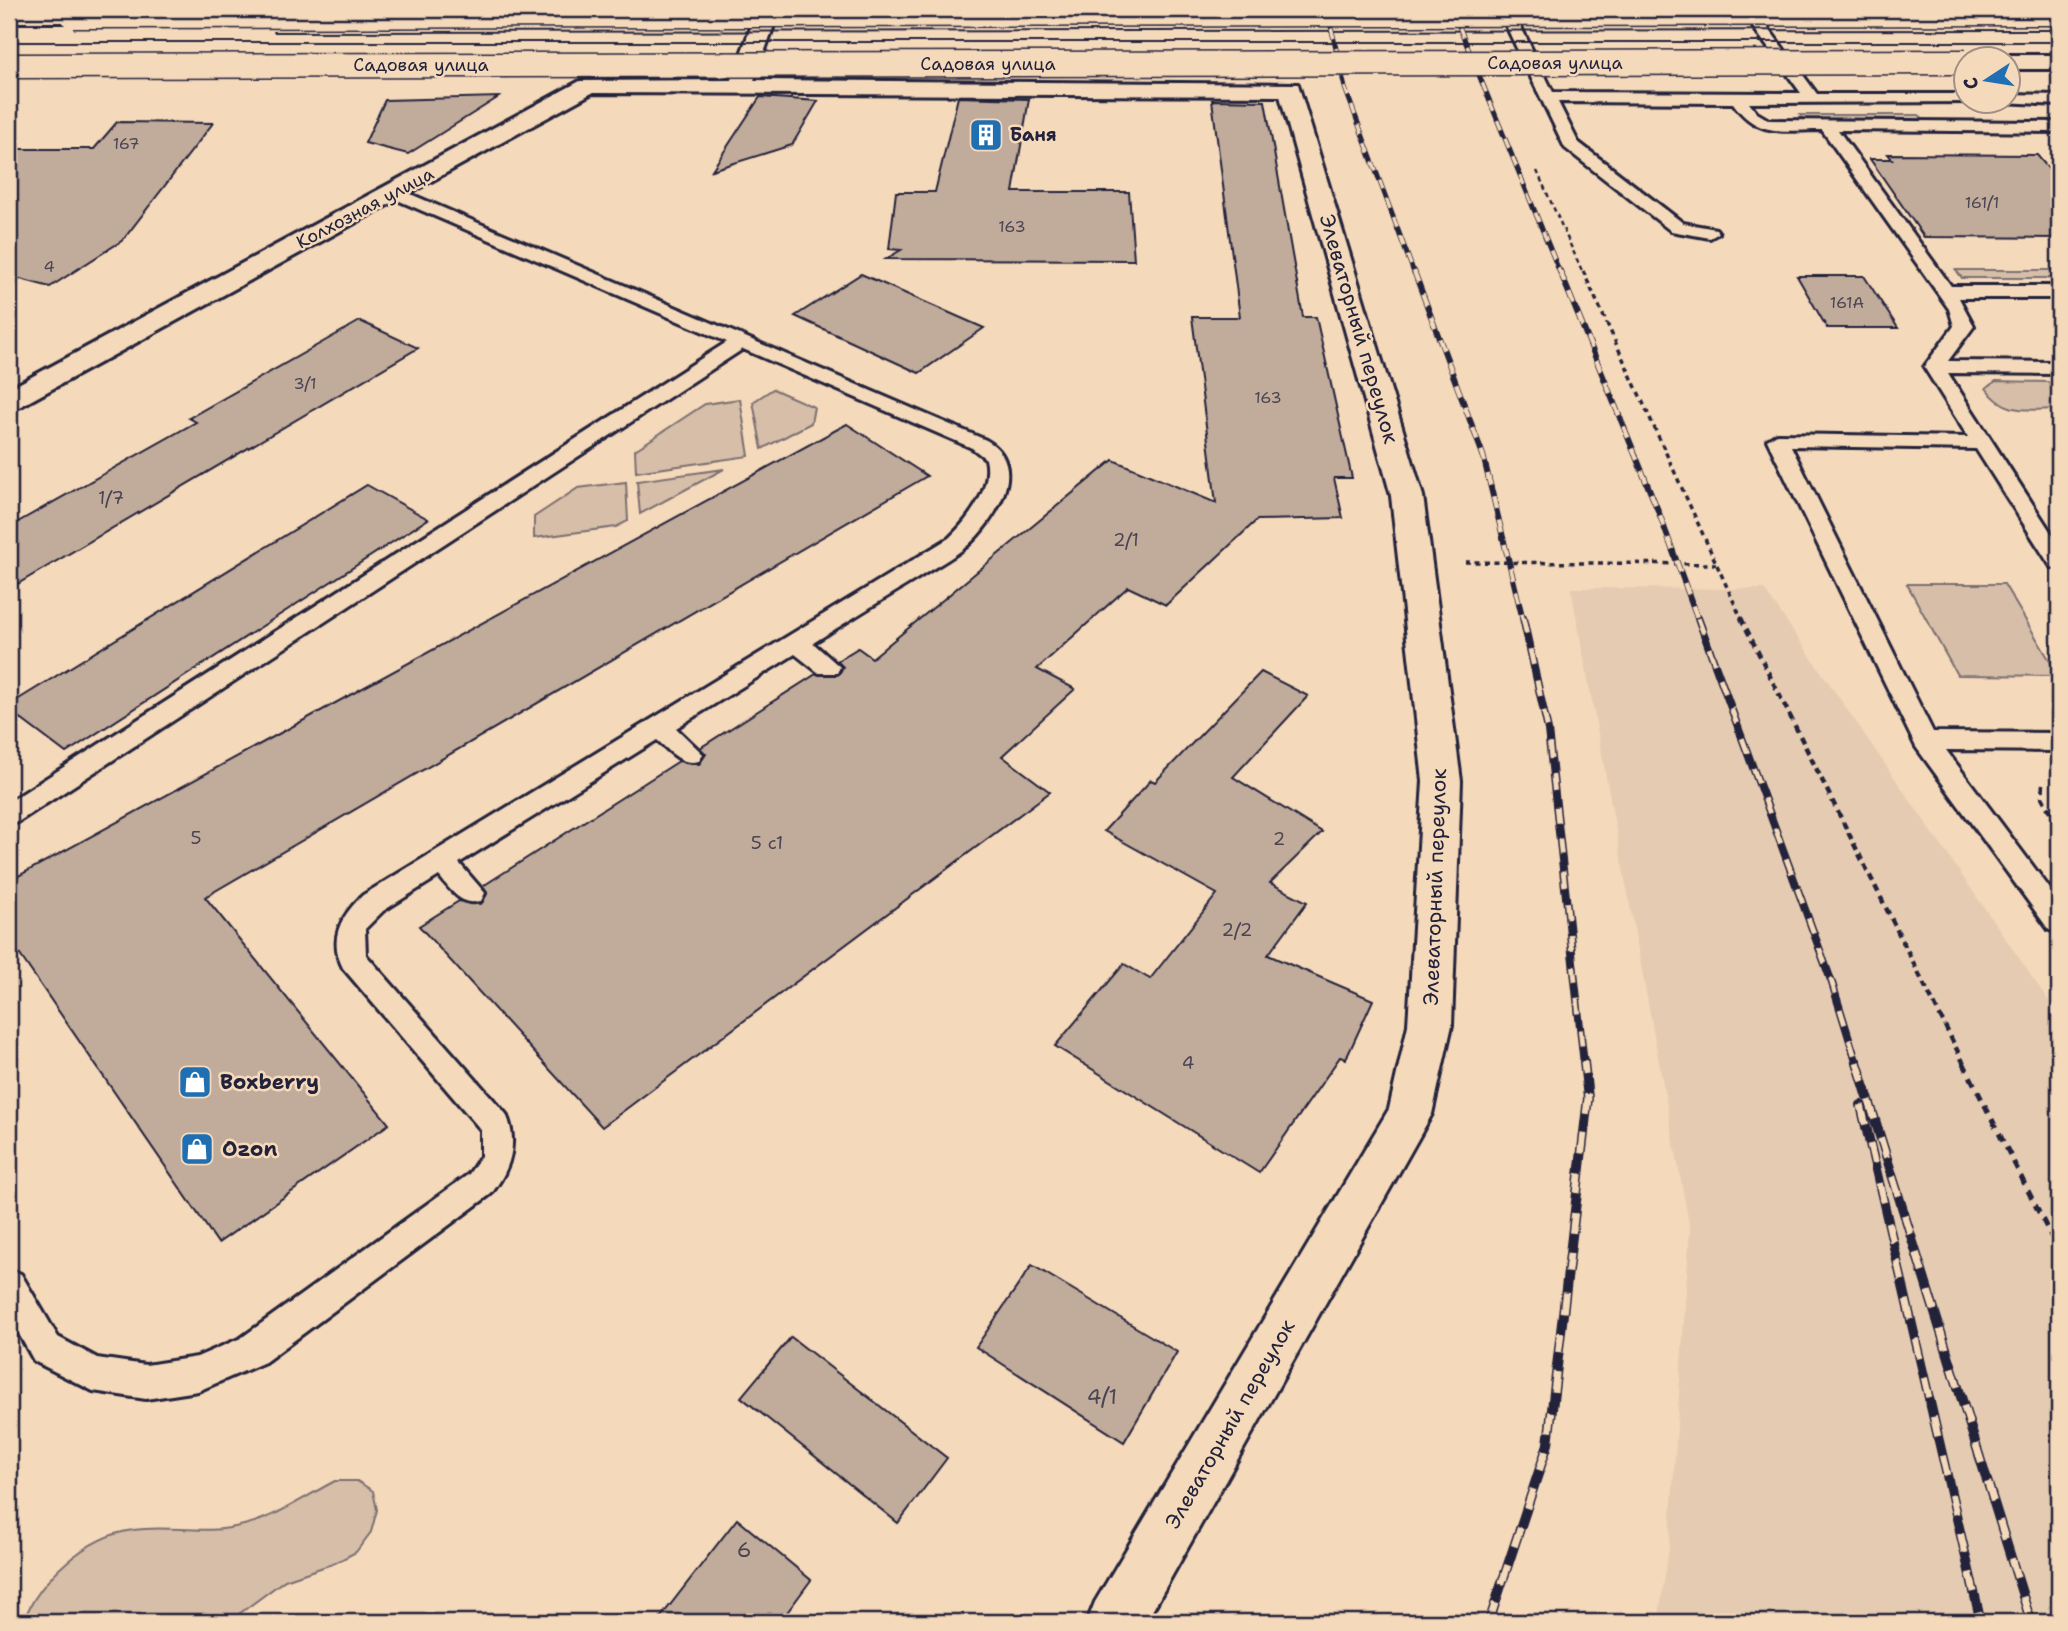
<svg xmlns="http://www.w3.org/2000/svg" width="2068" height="1631" font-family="'Shantell Sans',sans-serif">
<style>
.built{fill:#e5cbb1}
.green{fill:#d6bea8;stroke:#7c7072;stroke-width:2}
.building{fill:#c1ab9b;stroke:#22223b;stroke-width:2}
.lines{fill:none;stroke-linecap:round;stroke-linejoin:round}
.lane-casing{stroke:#22223b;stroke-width:6}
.street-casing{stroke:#22223b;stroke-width:6}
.secondary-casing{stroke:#22223b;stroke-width:6}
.path-far3{stroke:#22223b;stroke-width:2.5;stroke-dasharray:4.5 3.5;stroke-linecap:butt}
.path-far2{stroke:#22223b;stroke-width:3.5;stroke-dasharray:5 4.5;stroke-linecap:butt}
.path-far1{stroke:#22223b;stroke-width:4.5;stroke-dasharray:7 5;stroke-linecap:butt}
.path{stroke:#22223b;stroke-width:5;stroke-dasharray:9 7;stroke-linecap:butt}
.lane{fill:#f5d9bb;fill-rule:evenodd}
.street{fill:#f5d9bb;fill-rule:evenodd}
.secondary{fill:#f5d9bb;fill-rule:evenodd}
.tram{stroke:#22223b;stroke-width:2}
.rail-far3-casing{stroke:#22223b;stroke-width:5}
.rail-far2-casing{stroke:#22223b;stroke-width:6}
.rail-far1-casing{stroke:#22223b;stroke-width:8}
.rail-casing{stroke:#22223b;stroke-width:10}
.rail-far3{stroke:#f5d9bb;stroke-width:3.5;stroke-dasharray:10;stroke-linecap:butt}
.rail-far2{stroke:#f5d9bb;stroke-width:4.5;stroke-dasharray:12;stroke-linecap:butt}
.rail-far1{stroke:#f5d9bb;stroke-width:5;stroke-dasharray:16;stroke-linecap:butt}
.rail{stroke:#f5d9bb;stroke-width:7;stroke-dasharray:20;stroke-linecap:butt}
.secondary-bridge-casing{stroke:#22223b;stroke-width:27;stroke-linecap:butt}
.secondary-bridge{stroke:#f5d9bb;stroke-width:24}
.labels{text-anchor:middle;stroke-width:5;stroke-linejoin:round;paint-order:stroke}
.far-number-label{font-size:16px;fill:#4a4453}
.far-street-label{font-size:18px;fill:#22223b;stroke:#f5d9bb}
.far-poi-label{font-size:18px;font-weight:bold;fill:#22223b;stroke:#f5d9bb;text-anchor:start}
.number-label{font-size:18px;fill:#4a4453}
.street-label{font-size:21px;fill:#22223b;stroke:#f5d9bb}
.poi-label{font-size:21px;font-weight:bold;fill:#22223b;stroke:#f5d9bb;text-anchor:start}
.near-number-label{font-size:21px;fill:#4a4453}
</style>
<rect width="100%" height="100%" fill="#f5d9bb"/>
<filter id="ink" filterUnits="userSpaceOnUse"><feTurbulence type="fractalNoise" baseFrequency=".0143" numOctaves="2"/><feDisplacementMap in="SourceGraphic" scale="14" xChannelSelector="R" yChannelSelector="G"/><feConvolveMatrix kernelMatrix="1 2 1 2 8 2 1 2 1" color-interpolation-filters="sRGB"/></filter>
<g filter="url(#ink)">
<path class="built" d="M1571,588L1764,589L2059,1016V1622H1658L1669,1548L1690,1229Z"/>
<path class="green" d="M1800,115H1919L1923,120L1803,119Z
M1956,270H2059V278H1962Z
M1996,381L2048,382L2059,398V409C2029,409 2005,416 1986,388Z
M773,389L814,407L811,423L762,449L753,402Z
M740,399L749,456L636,472L635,450L705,404Z
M724,469L640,514L637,481Z
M626,482L628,521L616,527L534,538V517L578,488Z
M1907,584H2004L2059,676L1957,675Z
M335,1481H357L373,1491L377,1510L371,1532L356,1552L335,1563L285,1580L228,1622H23C39,1580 86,1536 133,1530C171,1524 203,1536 244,1525C277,1517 306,1496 335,1481Z"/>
<path class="building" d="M499,97L408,154L365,143L385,100Z
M760,97L818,101L792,145L712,170Z
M958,97L1029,99L1013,192H1129L1134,260L886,259L901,250L889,249L896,192H935Z
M1212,100L1265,101L1303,317H1316L1352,478H1334L1343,518L1257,520L1166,605L1128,587L1037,669L1075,689L1002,756L1050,792L602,1127L419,926L459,901L481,904L487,894L483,886L679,761L699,764L706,754L700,748L816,674H839L843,667L837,661L858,648L872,658L1113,460L1216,503L1192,317H1240Z
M117,122L213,123L123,240L50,287L9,276V149H94Z
M1888,154L2037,155L2059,181V238L1924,237L1870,159H1892Z
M861,274L984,328L919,373L795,316Z
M1797,276H1864L1898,328H1827Z
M360,321L418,348L9,589V527L196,422L189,418Z
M847,424L927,476L205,897L389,1124L218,1243L9,939V881Z
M367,485L428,519L66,753L9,710V705Z
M1261,672L1308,696L1233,777L1322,832L1270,883L1307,902L1268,955L1373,1000L1346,1059L1340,1057L1259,1173L1055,1046L1124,964L1150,979L1217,894L1104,831L1151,780L1155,782Z
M1032,1265L1177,1352L1124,1442L976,1347Z
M791,1337L947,1458L898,1523L741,1397Z
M737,1519L811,1580L780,1622H657Z"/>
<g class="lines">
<defs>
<path id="lane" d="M1498,9H1512L1553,92L1801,93L1740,9H1754L1817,94H1966V102H1972L1749,103L1757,113L1769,120L2059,122V132L1838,130L1951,286H2059V298H1959L1974,326L1948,361L2059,362V374L1948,373L2059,545V569L2051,567L1976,449L1791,446L1933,732L2059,733V751L1946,750L2059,901V933L2049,930L1916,747L1767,440L1777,434L1968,437L1924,367L1954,326L1949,309L1822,130C1782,130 1758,138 1733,103L1558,102L1578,142L1683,223L1716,229L1719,233L1710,238L1671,231L1565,148Z
M2008,94L2059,95V105L2002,102H2008Z
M394,187L986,440C1031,465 995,521 967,546C953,558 934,567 918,578C883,599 848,621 813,643L840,667L837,673H819L795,654L676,728L703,754L699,761C681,766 670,751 657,740L459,863L485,893L481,901C461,907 451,890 439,876L383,911L365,929L366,955L506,1114C519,1143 510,1170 491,1194L265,1362L198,1391L146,1399L93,1391L34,1361L9,1316V1269L21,1274L58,1337L97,1358L146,1365L197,1357L241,1338L469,1174L481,1156V1130L343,968C328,938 341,916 363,895L949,538C969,519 993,488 986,459L972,448L743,349L18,822L9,825V802L727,342L388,196L385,192L388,188Z"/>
<path id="street" d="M758,9H780L754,80L1298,84L1423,496L1461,781L1452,1025L1432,1114L1146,1622H1087L1095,1602L1389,1109L1408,1025L1423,781L1391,496L1280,96L592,93L19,407L9,410V389L580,81L731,80Z"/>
<path id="secondary" d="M9,10H73L84,16L73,22H9Z
M2008,55H2059V69H2008V60H1999Z"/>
</defs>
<use href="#lane" class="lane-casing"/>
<use href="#street" class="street-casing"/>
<use href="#secondary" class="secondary-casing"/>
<path class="path-far3" d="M1537,171L1583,273"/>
<path class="path-far2" d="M1583,271L1742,620
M1465,562L1716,564"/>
<path class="path-far1" d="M1741,618L1964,1064
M2043,784L2042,797L2059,828"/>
<path class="path" d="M1963,1062L2059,1252"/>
<use href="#lane" class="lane"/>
<use href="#street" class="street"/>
<use href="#secondary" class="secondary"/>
<path class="tram" d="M274,32L2059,30
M9,42H2059"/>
<defs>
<path id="rail-far3" d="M1327,9L1345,88L1414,273
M1452,9L1560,273"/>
<path id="rail-far2" d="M1414,271L1483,455L1523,620
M1560,271L1659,513L1698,620"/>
<path id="rail-far1" d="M1523,618L1548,730L1584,1064
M1698,618L1832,983L1857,1064"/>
<path id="rail" d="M1857,1062L2031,1622
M1861,1105L1981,1622
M1489,1622L1548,1444L1588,1098L1584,1062"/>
</defs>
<use href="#rail-far3" class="rail-far3-casing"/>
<use href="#rail-far2" class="rail-far2-casing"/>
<use href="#rail-far1" class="rail-far1-casing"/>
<use href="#rail" class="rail-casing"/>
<use href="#rail-far3" class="rail-far3"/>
<use href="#rail-far2" class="rail-far2"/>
<use href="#rail-far1" class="rail-far1"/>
<use href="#rail" class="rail"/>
<defs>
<path id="secondary-bridge" d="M73,16L2059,13
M9,66L1966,62"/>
</defs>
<use href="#secondary-bridge" class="secondary-bridge-casing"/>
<use href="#secondary-bridge" class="secondary-bridge"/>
</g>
</g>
<defs>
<symbol id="building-square" viewBox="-11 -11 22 22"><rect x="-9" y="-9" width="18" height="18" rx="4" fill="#1f6fb2" stroke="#f5d9bb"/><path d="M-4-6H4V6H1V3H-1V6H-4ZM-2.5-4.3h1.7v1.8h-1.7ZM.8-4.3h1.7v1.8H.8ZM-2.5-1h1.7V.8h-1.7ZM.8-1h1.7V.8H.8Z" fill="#fff"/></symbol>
<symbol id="shop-square" viewBox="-11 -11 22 22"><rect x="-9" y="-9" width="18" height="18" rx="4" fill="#1f6fb2" stroke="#f5d9bb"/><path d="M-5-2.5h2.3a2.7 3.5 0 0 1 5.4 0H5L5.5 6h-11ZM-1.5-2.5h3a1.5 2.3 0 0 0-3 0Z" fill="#fff"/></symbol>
</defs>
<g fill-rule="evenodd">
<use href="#building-square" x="967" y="116" width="38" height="38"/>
<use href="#shop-square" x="176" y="1063" width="38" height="38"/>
<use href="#shop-square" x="178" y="1130" width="38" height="38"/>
</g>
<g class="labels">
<g class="far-number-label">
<text x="126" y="149">167</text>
<text x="1982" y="208">161/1</text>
<text x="1012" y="232">163</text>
<text x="49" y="272">4</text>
<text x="1847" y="308">161А</text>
<text x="305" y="389">3/1</text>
<text x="1268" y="403">163</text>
</g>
<g class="far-street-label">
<text x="1555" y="69">Садовая улица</text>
<text x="988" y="70">Садовая улица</text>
<text x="421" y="71">Садовая улица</text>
<text transform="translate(365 208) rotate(-28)" y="6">Колхозная улица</text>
</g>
<g class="far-poi-label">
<text x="1010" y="141">Баня</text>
</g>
<g class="number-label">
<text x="111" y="504">1/7</text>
<text x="1126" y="546">2/1</text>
<text x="196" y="844">5</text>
<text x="1279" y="845">2</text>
<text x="767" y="849">5 с1</text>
<text x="1237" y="936">2/2</text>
<text x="1188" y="1069">4</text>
</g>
<g class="street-label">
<text transform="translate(1359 329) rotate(74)" y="7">Элеваторный переулок</text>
<text transform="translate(1435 887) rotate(-88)" y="7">Элеваторный переулок</text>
<text transform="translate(1230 1424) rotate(-60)" y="7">Элеваторный переулок</text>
</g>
<g class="poi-label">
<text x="220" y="1089">Boxberry</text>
<text x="222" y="1156">Ozon</text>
</g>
<g class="near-number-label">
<text x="1102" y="1404">4/1</text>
<text x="744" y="1557">6</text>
</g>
</g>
<rect width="2068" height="1631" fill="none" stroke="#f5d9bb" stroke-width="35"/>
<rect x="18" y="18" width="2033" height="1596" fill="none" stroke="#22223b" stroke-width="2.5" filter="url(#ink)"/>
<g transform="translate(1987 80) rotate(258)"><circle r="33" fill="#f5d9bb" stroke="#a19088" stroke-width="2"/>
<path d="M0-5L12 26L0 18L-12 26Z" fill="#1f6fb2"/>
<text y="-10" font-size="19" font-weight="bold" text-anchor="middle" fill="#22223b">С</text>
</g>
</svg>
